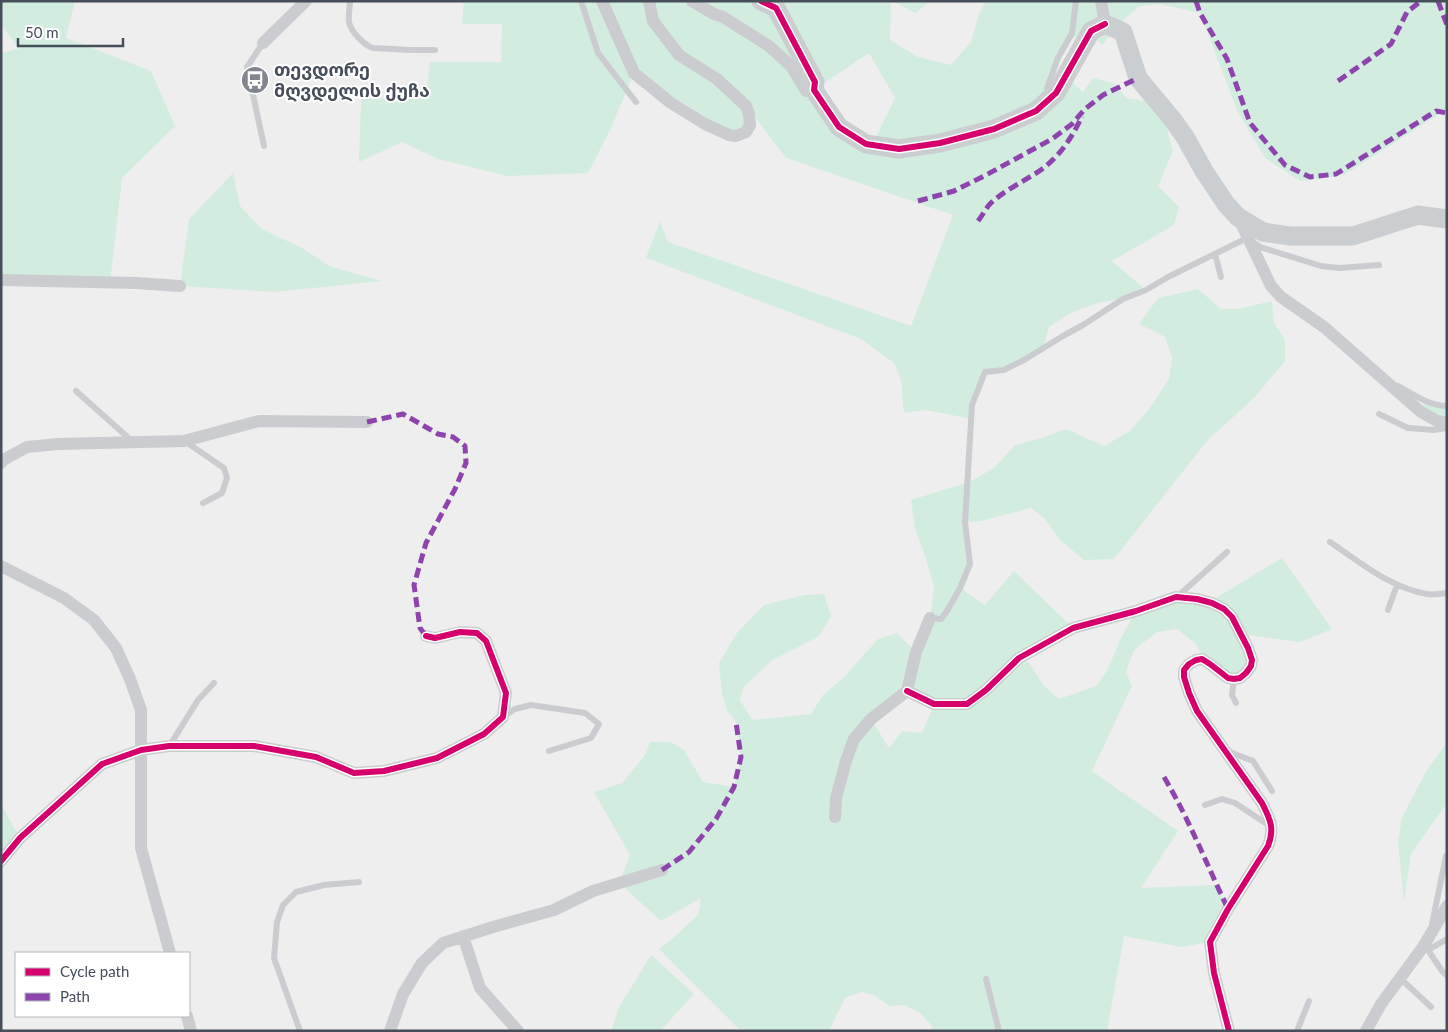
<svg xmlns="http://www.w3.org/2000/svg" width="1448" height="1032" font-family="Lato,'Noto Sans Georgian',sans-serif">
<style>
.green{fill:#d2ede0;fill-rule:evenodd}
.lines{fill:none;stroke-linecap:round;stroke-linejoin:round}
.lane{stroke:#cacccf;stroke-width:6}
.street{stroke:#cacccf;stroke-width:12}
.secondary{stroke:#cbced1;stroke-width:19}
.quiet{stroke:#8e44ad;stroke-width:5;stroke-dasharray:10 5;stroke-linecap:butt}
.cycleway-casing{stroke:#fff;stroke-width:9}
.cycleway{stroke:#d6006c;stroke-width:6}
.labels{text-anchor:middle;stroke-width:4;stroke-linejoin:round;paint-order:stroke}
.poi-label{font-size:18px;font-weight:bold;fill:#464e5a;stroke:#fff;text-anchor:start}
</style>
<rect width="100%" height="100%" fill="#eee"/>
<path class="green" d="M1,1H75L66,38L151,71L175,126L122,178L110,283L1,280V53L19,49L1,24Z
M464,1H891L890,40L918,57L951,65L971,42L979,14L986,1H1447V109L1344,175L1300,181L1265,158L1237,110L1200,13L1159,4L1140,6L1123,20L1102,45L1095,37L1078,35L1068,42L1053,71L1071,81L1083,92L1093,78L1113,83L1127,98L1160,104L1173,151L1158,186L1179,207L1174,225L1112,261L1146,290L1123,299L1101,302L1072,312L1049,327L1043,349L1004,370L985,372L975,394L972,419L926,410L904,413L901,380L894,363L861,339L646,258L660,221L668,242L911,326L953,215L786,158L748,108L750,125L736,136L634,73L610,130L588,173L507,176L438,159L402,142L359,162L361,99L426,97L430,62H501L502,24H462ZM869,53L895,98L872,145L834,123L814,90Z
M893,1H931L915,13Z
M233,173L240,206L262,229L304,249L329,266L382,281L274,292L180,286L189,219Z
M1198,289L1221,309H1238L1272,301L1274,323L1285,340V361L1255,397L1207,441L1114,559L1084,560L1060,540L1045,519L1031,508L981,521L966,522L970,564L960,588L985,605L1014,571L1073,628L1019,658L1029,663L1044,686L1059,699L1096,686L1107,671L1121,638L1136,611L1162,598L1214,599L1282,558L1332,629L1300,642L1239,634L1247,652L1246,667L1236,674L1224,671L1201,654L1195,643L1177,629L1157,632L1134,650L1126,672L1132,686L1092,771L1178,831L1141,888L1217,885L1228,909L1210,942L1181,947L1124,936L1107,1031H928L933,1027L920,1013L905,1005L889,1006L874,995L861,992L845,998L829,1031H741L659,949L672,939L698,915L701,898L661,921L619,883L630,855L594,792L622,783L645,755L650,742H671L684,750L703,782L734,787L741,757L736,722L727,710L722,694L719,663L737,633L764,605L805,595L824,594L831,616L819,636L791,651L772,660L743,688L740,700L752,720L811,714L823,695L846,675L878,639L897,633L916,652L930,618L934,587L927,562L915,528L911,500L969,482L994,468L1015,445L1041,438L1066,429L1104,446L1130,431L1149,409L1169,379L1172,358L1165,337L1139,324L1158,298ZM907,691L934,705L922,733L902,731L889,748L871,719Z
M1447,403V423L1413,405Z
M1447,742V803L1411,854L1404,902L1398,842L1402,817L1427,770Z
M1,804L20,838L1,861Z
M651,955L694,994L662,1029L663,1031H611L619,1007Z"/>
<g class="lines">
<path class="lane" d="M350,1C350,8 348,15 349,22C351,32 364,45 373,48L410,50H435
M581,1L598,53L636,102
M263,43L247,67L264,146
M1047,88L1058,58L1072,33L1076,1
M1215,254L1221,277
M1398,386C1412,394 1430,406 1447,406
M76,391L132,441
M1379,414L1408,428L1434,430L1447,428
M186,442L224,468L227,478L222,493L203,503
M1330,542C1360,562 1390,588 1427,594C1433,595 1440,594 1447,593
M1178,596L1227,552
M1388,610L1397,585
M930,618L941,619L947,611L960,588L970,564L965,522L972,405L985,372L1004,370L1024,360L1063,336L1083,325L1123,299L1146,290L1168,277L1247,238L1260,247L1321,266L1339,268L1379,265
M1234,679L1232,695L1236,703
M504,716L515,709L531,705L585,713L599,724L591,738L549,751
M170,745L198,700L214,683
M1227,751L1253,761L1272,791
M1205,805L1222,799L1235,803L1270,826
M1432,924L1446,856
M1426,948L1428,950L1447,939
M1428,950L1442,971L1447,976
M986,979L999,1031
M1401,979L1431,1007
M300,1031L274,958L277,922L283,905L296,892L324,885L359,882
M1297,1031L1309,1001"/>
<path class="street" d="M602,1L634,73L671,103L705,124L729,135L736,136L746,132L750,125L749,114L746,106L717,79L679,55L653,21L649,1
M692,1L714,14L723,17L769,46L791,66L806,91L814,90
M1101,1L1105,24
M263,43L306,1
M1238,217L1271,286L1281,297L1324,327L1421,412L1437,421L1447,423
M1,280L136,283L180,286
M1,463L3,460L27,447L58,444L184,441L259,421L367,422
M1,566L64,598L94,620L116,648L130,679L141,710V848L170,953
M907,691L934,704H967L986,690L1019,658L1073,628L1136,611L1176,597L1197,599L1212,603L1224,609L1232,617L1248,648L1252,660L1251,666L1246,673L1240,678L1234,679L1228,678L1210,664L1202,659L1196,660L1189,664L1184,670V677L1189,693L1197,711L1262,803C1270,819 1275,828 1268,846L1228,909L1210,942L1214,973L1229,1031
M835,817L836,798L846,761L854,739L871,719L907,691L916,652L930,618
M1,861L20,838L102,764L141,750L169,746H254L316,757L354,773L384,771L437,758L484,734L503,717L506,693L486,641L477,633L460,632L435,638L426,636
M463,936L480,988L518,1031
M187,1016L191,1031
M390,1031L403,994L422,963L443,943L493,927L554,910L593,891L662,870
M1366,1031L1381,1004L1423,947L1447,906"/>
<path class="secondary" d="M761,1L776,8L815,82L814,90L839,127L866,144L899,149L940,143L994,129L1036,111L1056,93L1091,31L1105,24L1123,32L1138,78L1173,120L1185,137L1204,171L1226,204L1238,217L1263,232L1290,236H1353L1418,215L1447,219"/>
<path class="quiet" d="M1196,1L1200,13L1227,59L1250,123L1285,165L1310,177L1336,174L1436,111L1447,113
M1438,1L1447,25
M1338,81L1391,44L1407,12L1421,1
M918,201L954,191L986,175L1052,139L1072,124L1085,109L1103,95L1138,78
M978,221C982,216 985,210 989,205C1003,190 1030,179 1046,166C1062,153 1074,134 1082,116
M367,422L403,414L438,434L453,437L465,446L466,463L455,489L426,543L414,585L420,628L426,636
M1164,777C1189,819 1207,865 1228,909
M662,870L689,852L716,819L734,787L741,757L736,722"/>
<defs>
<path id="cycleway" d="M761,1L776,8L815,82L814,90L839,127L866,144L899,149L940,143L994,129L1036,111L1056,93L1091,31L1105,24
M907,691L934,704H967L986,690L1019,658L1073,628L1136,611L1176,597L1197,599L1212,603L1224,609L1232,617L1248,648L1252,660L1251,666L1246,673L1240,678L1234,679L1228,678L1210,664L1202,659L1196,660L1189,664L1184,670V677L1189,693L1197,711L1262,803C1270,819 1275,828 1268,846L1228,909L1210,942L1214,973L1229,1031
M1,861L20,838L102,764L141,750L169,746H254L316,757L354,773L384,771L437,758L484,734L503,717L506,693L486,641L477,633L460,632L435,638L426,636"/>
</defs>
<use href="#cycleway" class="cycleway-casing"/>
<use href="#cycleway" class="cycleway"/>
</g>
<defs>
<symbol id="bus-disc" viewBox="-11 -11 22 22"><circle r="9.5" fill="#81868e" stroke="#fff"/><path d="M-5-6H5V4H4V6H2V4H-2V6H-4V4H-5ZM-3.5-4V0h7V-4ZM-3.5 1.2v1.5H-2V1.2ZM2 1.2v1.5H3.5V1.2Z" fill="#fff"/></symbol>
</defs>
<g fill-rule="evenodd">
<use href="#bus-disc" x="239" y="64" width="32" height="32"/>
</g>
<g class="labels">
<g class="poi-label">
<text x="274" y="76">თევდორე<tspan x="274" dy="21">მღვდელის ქუჩა</tspan></text>
</g>
</g>
<rect width="1448" height="1032" fill="none" stroke="#464e5a" stroke-width="5"/>
<rect x="15" y="952" width="175" height="65" fill="#ffffff" stroke="#b5b8bd"/>
<rect x="25" y="968" width="25" height="8" fill="#d6006c" stroke="#b5b8bd"/>
<text x="60" y="977" font-size="15" fill="#464e5a">Cycle path</text>
<rect x="25" y="993" width="25" height="8" fill="#8e44ad" stroke="#b5b8bd"/>
<text x="60" y="1002" font-size="15" fill="#464e5a">Path</text>
<path d="M18 38v8h105v-8" fill="none" stroke="#464e5a" stroke-width="2.5"/>
<text x="25" y="38" font-size="15" fill="#464e5a" stroke="#ffffff" stroke-width="4" paint-order="stroke">50 m</text>
</svg>
